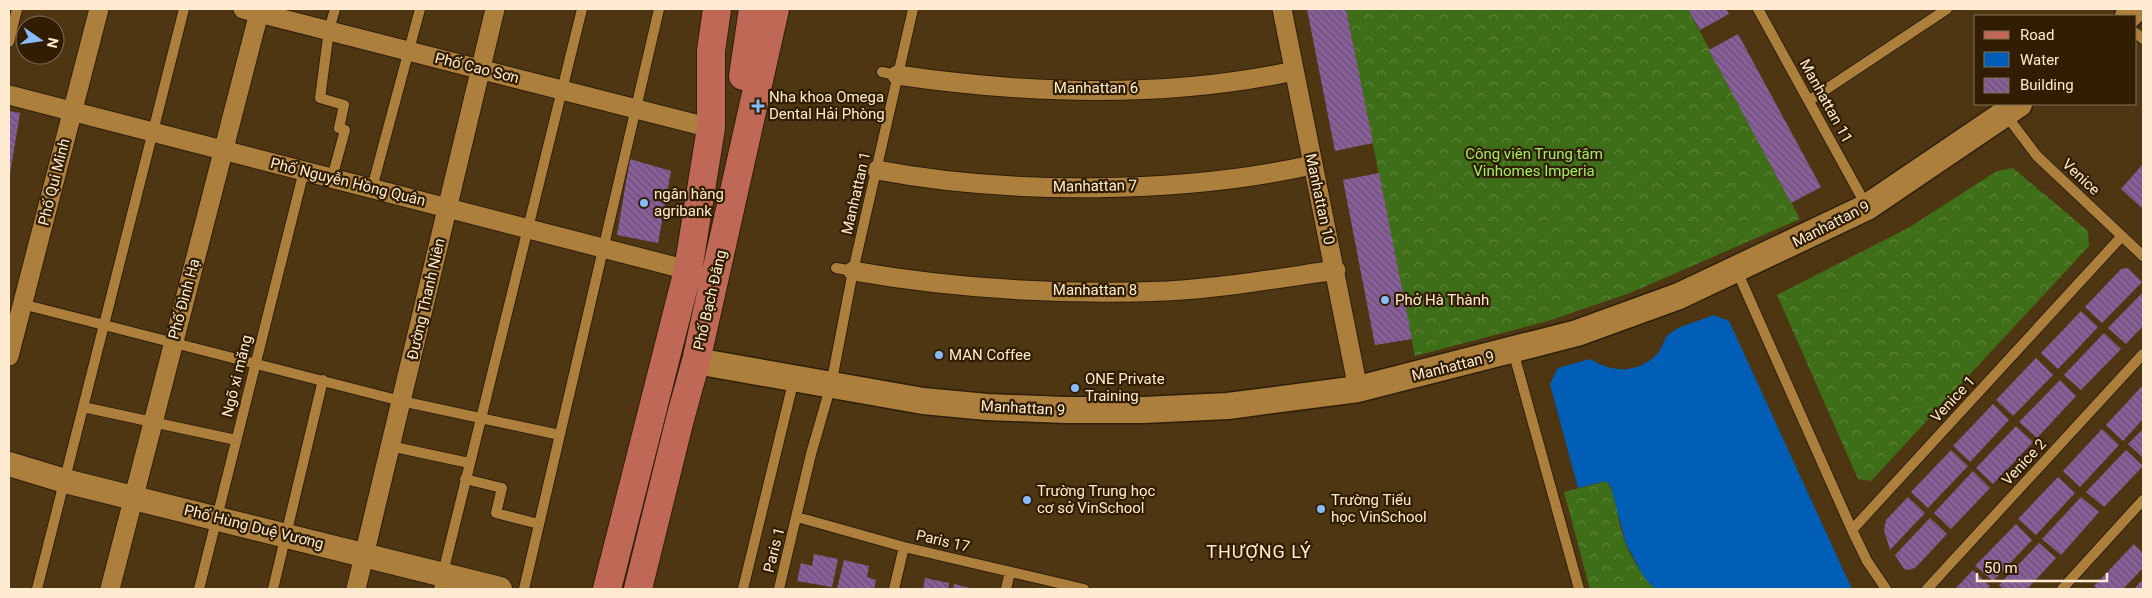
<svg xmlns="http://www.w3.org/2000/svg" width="2152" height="598" font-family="Roboto,sans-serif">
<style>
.forest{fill:url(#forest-crowns)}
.water{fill:#005eb6}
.building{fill:url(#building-back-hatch)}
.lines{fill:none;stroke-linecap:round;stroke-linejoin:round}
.service-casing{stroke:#2e1f0a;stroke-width:12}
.minor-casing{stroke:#2e1f0a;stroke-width:21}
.tertiary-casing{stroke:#2e1f0a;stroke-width:26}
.secondary-casing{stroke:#2e1f0a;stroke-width:29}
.primary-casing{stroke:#2e1f0a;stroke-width:30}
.service{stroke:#ac7f3c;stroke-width:10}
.minor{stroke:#ac7f3c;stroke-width:19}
.tertiary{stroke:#ac7f3c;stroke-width:24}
.secondary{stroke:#ac7f3c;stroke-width:26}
.primary{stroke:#bf6856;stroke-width:28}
.poi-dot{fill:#87bbfb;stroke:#311e02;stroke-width:2}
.labels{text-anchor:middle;stroke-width:4.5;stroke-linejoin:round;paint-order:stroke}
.street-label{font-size:15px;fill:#ffebd1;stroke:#311e02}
.poi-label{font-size:15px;fill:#ffebd1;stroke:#311e02;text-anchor:start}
.park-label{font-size:15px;fill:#9ff067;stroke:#311e02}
.quarter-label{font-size:18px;letter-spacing:1px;fill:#ffebd1;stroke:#311e02}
</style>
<defs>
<pattern id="forest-crowns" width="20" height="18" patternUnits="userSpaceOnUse" patternTransform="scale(1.25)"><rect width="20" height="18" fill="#3f6e18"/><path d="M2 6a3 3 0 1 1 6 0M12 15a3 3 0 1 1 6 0" fill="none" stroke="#5c8339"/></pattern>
<pattern id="building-back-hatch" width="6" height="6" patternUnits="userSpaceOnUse" patternTransform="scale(1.25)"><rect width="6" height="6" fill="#885f9b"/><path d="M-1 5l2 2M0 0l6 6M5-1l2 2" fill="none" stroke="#6a526d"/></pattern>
</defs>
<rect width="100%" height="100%" fill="#4e3613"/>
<path class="forest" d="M1346,9H1688L1800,219L1630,293L1548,321L1415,356Z
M2013,168L2088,231L2089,246L1871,481L1858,479L1777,295L1908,228L1997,171Z
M1606,481C1618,495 1616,512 1621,529C1626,551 1640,572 1655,589H1590L1564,492Z"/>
<path class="water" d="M1713,315L1729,321L1852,589H1655L1644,577L1626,544L1611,487L1606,481L1578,488L1550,384L1558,368L1590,359C1612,373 1639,374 1658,353C1662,348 1665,337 1669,334C1680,325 1700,321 1713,315Z"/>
<path class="building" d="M1307,9H1346L1373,143L1335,151Z
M1688,9H1726L1729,14L1700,30Z
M1738,34L1821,187L1791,203L1709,50Z
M9,111L20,113L10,174H9Z
M630,159L671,171L658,243L617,235Z
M2143,164V209L2121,189Z
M1379,173L1412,339L1375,345L1343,180Z
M2128,268L2142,282L2102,323L2085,307L2121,269Z
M2143,292V326L2126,344L2108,328Z
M2081,311L2098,327L2058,369L2041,353Z
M2104,333L2121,349L2081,390L2064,375Z
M2036,358L2053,375L2013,416L1996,400Z
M2060,380L2076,396L2037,438L2019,422Z
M2143,385V419L2123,441L2106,425Z
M1993,404L2009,420L1970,462L1953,446Z
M2016,426L2033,442L1993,484L1976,468Z
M2102,429L2119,445L2080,487L2063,471Z
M2143,429V458L2128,444Z
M1951,450L1968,466L1928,508L1911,492Z
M2126,450L2143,466L2104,507L2086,492Z
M1973,471L1990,488L1951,529L1934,513Z
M2058,477L2075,493L2036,535L2018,519Z
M1908,497L1925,513L1890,550L1884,530L1886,520Z
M2081,497L2099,512L2061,555L2042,539Z
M1930,518L1947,534L1916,567L1910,570L1904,569L1895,555Z
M2016,524L2032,540L1993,581L1975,566Z
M2039,543L2056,558L2027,589H2004L1999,585Z
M2134,544L2143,553V568L2123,589H2098L2094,586Z
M814,554L838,559L832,587L797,581L801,563L812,566Z
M844,560L869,566L867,577L876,580L874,589H837Z
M1973,570L1990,586L1987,589H1955Z
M925,578L949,583L948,589H923Z
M2143,579V589H2134Z
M954,584L974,589H953Z"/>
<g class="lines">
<defs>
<path id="service" d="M1758,9L1867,207
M2136,33L2143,39
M9,42L17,9
M882,72L897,75
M1810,100L1947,9
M2006,115L2037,156L2143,256
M332,178L345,130L339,128L344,105L320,98L329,30L335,9
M372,188L420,9
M836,268L853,271
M1737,271L1852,530
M22,304L401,401L560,435
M1513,351L1579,589
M83,407L236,440
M390,446L469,463
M465,479L502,488L496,513L539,524
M797,517L904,547L1084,589
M37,589L184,9
M199,589L304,171
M273,589L323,380
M439,589L582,9
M524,589L659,9
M743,589L794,379
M779,589L811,454L831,385L853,271L913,9
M894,589L904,547
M1006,589L1010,572
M1886,589L1867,561L1852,530L2122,236
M1927,589L2143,354
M2062,589L2143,500"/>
<path id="minor" d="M243,9L711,128
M1282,9L1358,389
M897,75C1027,94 1165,99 1294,71
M9,95L688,270
M877,170C1009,195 1181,194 1312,165
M853,271C956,289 1062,295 1167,291C1223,288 1280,278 1336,270
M9,356L99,9
M110,589L260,9
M356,589L495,9"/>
<path id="tertiary" d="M9,464L65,481L500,589"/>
<path id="secondary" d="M2128,16L2136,9
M696,361L923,401L987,407L1065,410H1143L1228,406L1358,389L1577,333L1679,296L1867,207L2019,104"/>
<path id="primary" d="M743,76L753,9
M607,589L688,270L711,128V51L717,9
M638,589L680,419L696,361L775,9"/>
</defs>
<use href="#service" class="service-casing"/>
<use href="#minor" class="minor-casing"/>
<use href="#tertiary" class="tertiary-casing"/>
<use href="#secondary" class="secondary-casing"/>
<use href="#primary" class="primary-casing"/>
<use href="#service" class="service"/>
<use href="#minor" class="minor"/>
<use href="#tertiary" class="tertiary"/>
<use href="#secondary" class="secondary"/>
<use href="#primary" class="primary"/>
</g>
<g class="poi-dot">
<path d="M755.5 98.5h5v5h5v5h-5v5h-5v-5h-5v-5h5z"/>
<circle cx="644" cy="203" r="5"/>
<circle cx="1385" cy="300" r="5"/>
<circle cx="939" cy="355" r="5"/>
<circle cx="1075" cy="388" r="5"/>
<circle cx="1027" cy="500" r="5"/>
<circle cx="1321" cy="509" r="5"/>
</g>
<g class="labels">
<g class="street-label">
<text transform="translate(477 68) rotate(14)" y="5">Phố Cao Sơn</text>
<text x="1096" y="93">Manhattan 6</text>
<text transform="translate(1826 101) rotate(61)" y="5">Manhattan 11</text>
<text transform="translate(2081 177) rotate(43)" y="5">Venice</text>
<text transform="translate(54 182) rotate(-76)" y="5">Phố Qui Minh</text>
<text transform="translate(348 182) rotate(14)" y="5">Phố Nguyễn Hồng Quân</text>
<text transform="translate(1095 186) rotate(-1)" y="5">Manhattan 7</text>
<text transform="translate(856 193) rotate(-77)" y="5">Manhattan 1</text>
<text transform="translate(1320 199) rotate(78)" y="5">Manhattan 10</text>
<text transform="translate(1831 224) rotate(-27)" y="5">Manhattan 9</text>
<text x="1095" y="295">Manhattan 8</text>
<text transform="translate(184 299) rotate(-75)" y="5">Phố Đình Hạ</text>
<text transform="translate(426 299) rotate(-77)" y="5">Đường Thanh Niên</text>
<text transform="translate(710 300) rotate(-77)" y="5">Phố Bạch Đằng</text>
<text transform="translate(1453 366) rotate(-14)" y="5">Manhattan 9</text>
<text transform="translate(237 376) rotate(-76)" y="5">Ngõ xi măng</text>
<text transform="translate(1953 399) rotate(-47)" y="5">Venice 1</text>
<text transform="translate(1023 408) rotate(3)" y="5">Manhattan 9</text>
<text transform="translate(2024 462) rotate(-47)" y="5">Venice 2</text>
<text transform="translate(254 527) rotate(14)" y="5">Phố Hùng Duệ Vương</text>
<text transform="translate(943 541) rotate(13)" y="5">Paris 17</text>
<text transform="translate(774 550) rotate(-76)" y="5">Paris 1</text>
</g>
<g class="poi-label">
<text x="769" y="102">Nha khoa Omega<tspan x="769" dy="17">Dental Hải Phòng</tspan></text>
<text x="654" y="199">ngân hàng<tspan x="654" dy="17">agribank</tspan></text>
<text x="1395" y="305">Phở Hà Thành</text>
<text x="949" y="360">MAN Coffee</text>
<text x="1085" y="384">ONE Private<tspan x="1085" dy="17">Training</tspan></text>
<text x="1037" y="496">Trường Trung học<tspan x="1037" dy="17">cơ sở VinSchool</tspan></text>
<text x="1331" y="505">Trường Tiểu<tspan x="1331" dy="17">học VinSchool</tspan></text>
</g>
<g class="park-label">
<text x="1534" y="159">Công viên Trung tâm<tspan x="1534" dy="17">Vinhomes Imperia</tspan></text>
</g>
<g class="quarter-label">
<text x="1259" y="558">THƯỢNG LÝ</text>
</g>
</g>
<rect width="2152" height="598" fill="none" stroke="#ffebd1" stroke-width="20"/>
<rect x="1974" y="15" width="162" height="90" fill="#311e02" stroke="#837055"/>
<rect x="1984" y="31" width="25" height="8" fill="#bf6856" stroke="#837055"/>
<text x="2020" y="40" font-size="15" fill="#ffebd1">Road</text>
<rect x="1984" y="52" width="25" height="15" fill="#005eb6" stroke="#837055"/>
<text x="2020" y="65" font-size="15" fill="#ffebd1">Water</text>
<rect x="1984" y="78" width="25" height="15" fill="url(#building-back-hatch)" stroke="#837055"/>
<text x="2020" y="90" font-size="15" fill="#ffebd1">Building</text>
<g transform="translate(40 40) rotate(103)"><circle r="24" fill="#311e02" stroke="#837055"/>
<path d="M0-4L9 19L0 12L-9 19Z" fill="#87bbfb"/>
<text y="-8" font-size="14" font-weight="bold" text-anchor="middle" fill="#ffebd1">N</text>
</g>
<path d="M1977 573v8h130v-8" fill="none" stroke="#ffebd1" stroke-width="2.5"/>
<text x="1984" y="573" font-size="15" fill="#ffebd1" stroke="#311e02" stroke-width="4" paint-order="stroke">50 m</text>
</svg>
